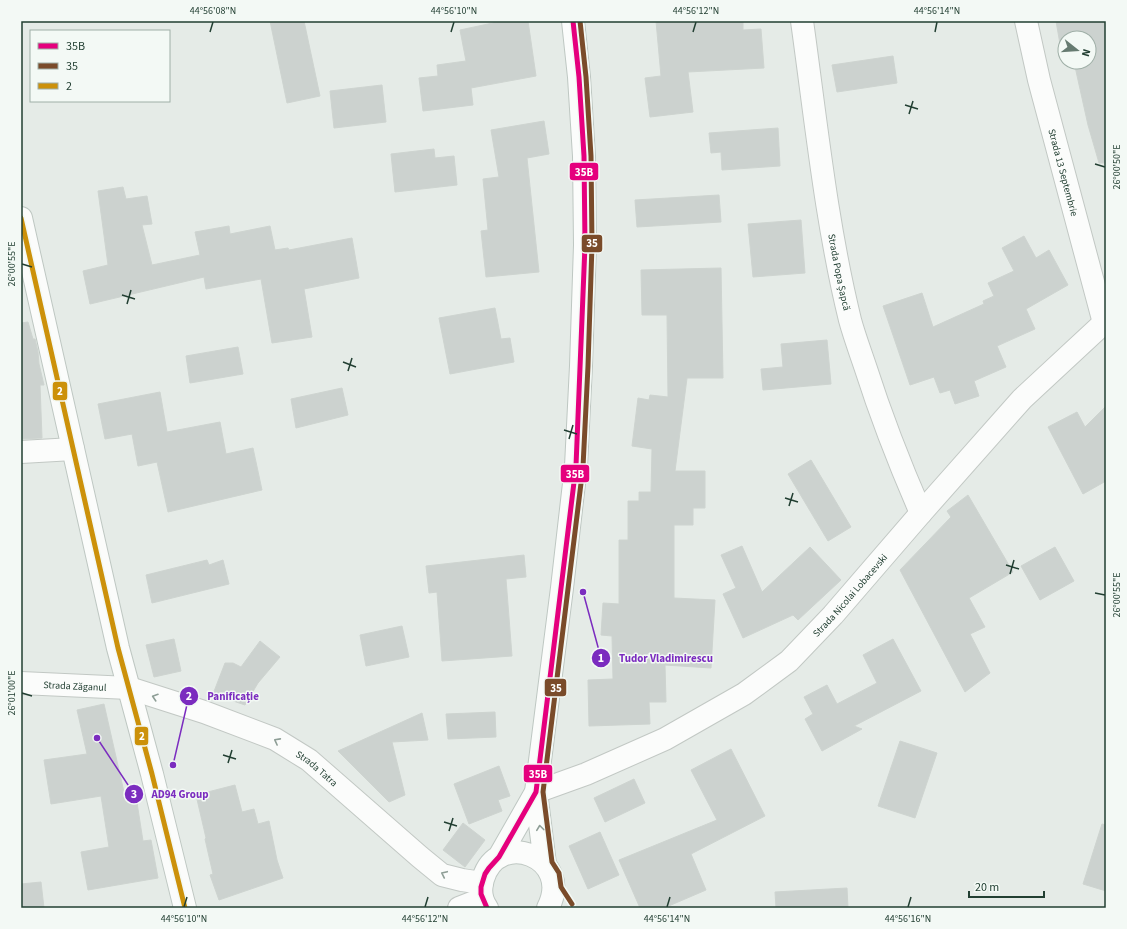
<svg xmlns="http://www.w3.org/2000/svg" width="1127" height="929" font-family="'Source Sans 3',sans-serif">
<style>
.building{fill:#ccd2cf;stroke:#ced4d0}
.lines{fill:none;stroke-linecap:round;stroke-linejoin:round}
.street-casing{stroke:#c2c8c4;stroke-width:24}
.secondary-casing{stroke:#bec7c2;stroke-width:24}
.street{stroke:#fbfcfb;stroke-width:22}
.secondary{stroke:#fbfcfb;stroke-width:22}
.bus-1-casing{stroke:#f3f9f5;stroke-width:8}
.bus-2-casing{stroke:#f3f9f5;stroke-width:8}
.bus-3-casing{stroke:#f3f9f5;stroke-width:8}
.bus-1{stroke:#e5007d;stroke-width:5}
.bus-2{stroke:#7a4b2a;stroke-width:5}
.bus-3{stroke:#cc910a;stroke-width:5}
.oneway{stroke:#8e9e96}
.ticks{fill:none;stroke:#223f32;stroke-width:1.5}
.labels{text-anchor:middle;stroke-width:3;stroke-linejoin:round;paint-order:stroke}
.street-label{font-size:10px;fill:#223f32;stroke:#f3f9f5}
.leader{fill:none;stroke:#7b2cbf;stroke-width:1.5}
.callout-dot{fill:#7b2cbf;stroke:#f3f9f5;stroke-width:1.5}
.mark-label{font-size:12px;text-anchor:middle;font-weight:bold;fill:#fff}
.callout-label{font-size:11px;text-anchor:middle;font-weight:bold;fill:#7b2cbf;stroke:#f3f9f5;stroke-width:3;stroke-linejoin:round;paint-order:stroke}
.line-badge{stroke:#f3f9f5;stroke-width:1.5}
.badge-label{font-size:11px;text-anchor:middle;font-weight:bold;fill:#fff}
.neatline{fill:none;stroke:#223f32;stroke-width:1.5}
.ticks-label{font-size:10px;text-anchor:middle;fill:#223f32}
</style>
<rect width="100%" height="100%" fill="#e5ebe7"/>
<path class="building" d="M270,21H304L320,96L287,103Z
M502,21H528L536,76L471,88L473,105L423,111L419,78L438,76L437,65L466,61L460,30Z
M656,21H743V30L761,29L764,68L688,72L693,112L650,117L645,78L661,76Z
M1056,21H1106V163H1099L1088,125L1074,62H1089V38H1065V43L1060,44Z
M893,56L897,83L837,92L832,65Z
M382,85L386,122L334,128L330,91Z
M544,121L549,154L527,158L539,272L486,277L481,231L488,230L483,179L499,177L491,130Z
M778,128L780,166L722,170L721,152L711,153L709,133Z
M434,149L435,158L454,156L457,185L395,192L391,154Z
M123,187L126,199L147,196L152,224L142,225L152,265L200,255L195,232L229,226L230,234L270,226L275,250L288,248L289,250L352,238L359,278L304,289L312,337L272,343L261,279L206,289L204,277L90,304L83,271L108,265L98,191Z
M719,195L721,222L637,227L635,200Z
M801,220L805,273L753,277L748,224Z
M1024,236L1036,258L1049,250L1068,285L1026,309L1035,329L997,346L1006,367L974,381L979,396L955,404L950,390L940,393L934,377L910,385L883,306L922,293L933,327L984,304L983,301L994,296L988,283L1014,271L1002,248Z
M721,268L723,378H687L675,471H705V508H693V525H674V598L715,600L711,668L665,665L666,702H649L650,724L589,726L588,680L613,679L612,636L601,635L603,603L619,604V540H628V501H639V492H651L652,449L632,446L638,398L649,400L650,395L668,397L667,315H642L641,270Z
M495,308L501,339L510,338L514,362L450,374L439,318Z
M28,322L33,339H35L38,352L39,364L44,385H40L42,438L21,439V323Z
M827,340L831,384L763,390L761,369L783,367L781,344Z
M238,347L243,374L190,383L186,356Z
M342,388L348,415L296,428L291,399Z
M160,392L167,432L220,422L226,454L253,448L262,490L168,512L157,462L138,466L132,434L105,439L98,404Z
M1106,406V481L1083,494L1048,427L1077,412L1085,427Z
M811,460L851,527L828,541L788,474Z
M968,495L1013,572L969,598L985,627L970,634L990,673L965,692L900,570L951,517L947,511Z
M742,546L762,592L810,547L841,580L798,620L793,615L743,638L723,594L736,588L721,555Z
M1055,547L1074,581L1040,600L1021,566Z
M524,555L526,577L506,579L512,656L442,661L437,592L429,593L426,566Z
M207,560L209,565L223,560L229,584L152,603L146,575Z
M402,626L409,657L366,666L360,635Z
M174,639L181,671L154,677L146,645Z
M893,639L921,691L854,726L862,729L822,751L805,719L813,714L804,697L827,685L837,704L877,683L863,655Z
M260,641L280,657L258,683L245,705L213,694L225,663H233L241,667Z
M104,704L124,792L135,790L143,841L151,840L158,878L88,890L81,852L109,847L101,796L51,804L44,760L87,754L77,710Z
M495,712L496,737L448,739L446,714Z
M422,713L428,740L392,742L405,795L389,802L338,751Z
M900,741L937,753L915,818L878,806Z
M731,749L765,816L691,854L706,890L664,908H640L619,860L717,820L691,770Z
M499,766L510,796L498,800L502,811L469,824L454,784Z
M634,779L645,803L605,822L594,798Z
M235,785L242,812L254,809L258,824L269,821L277,860L283,878L219,900L210,875L213,874L205,839L206,838L196,795Z
M463,823L485,840L465,867L443,850Z
M1102,824L1106,825V891L1083,884Z
M600,832L619,875L588,889L569,846Z
M41,882L44,908H21V884Z
M847,888L848,908H776L775,892Z"/>
<g class="lines">
<defs>
<g id="street">
<path id="s1" d="M802,21C816,121 826,222 850,320C854,335 860,351 865,366C881,416 900,465 921,513"/>
<path id="s2" d="M1026,21L1039,80L1104,323"/>
<path d="M21,452L73,449"/>
<path id="s3" d="M21,683L129,688L204,712L275,739L309,760L420,857L442,875L462,880L482,883"/>
<path id="s4" d="M536,792L586,774L665,739L744,694L789,661L833,615L921,513L1022,399L1106,321"/>
<path d="M459,908L482,899"/>
</g>
<path id="secondary" d="M21,218L118,648L152,774L185,908
M499,857L536,792
M545,864L536,792L562,588L576,466L581,366L585,245L584,156L579,77L573,21
M487,908C481,900 480,889 483,879C498,828 574,857 548,908"/>
</defs>
<use href="#street" class="street-casing"/>
<use href="#secondary" class="secondary-casing"/>
<use href="#street" class="street"/>
<use href="#secondary" class="secondary"/>
<defs>
<path id="bus-1" d="M487,908L481,894V887L485,874L489,868L499,857L536,792L576,466L585,245L584,156L579,77L573,21"/>
<path id="bus-2" d="M572,904L561,887L559,873L552,862L543,792L583,467L588,366L592,245L591,156L586,77L580,21"/>
<path id="bus-3" d="M21,218L118,648L152,774L185,908"/>
</defs>
<use href="#bus-1" class="bus-1-casing"/>
<use href="#bus-2" class="bus-2-casing"/>
<use href="#bus-3" class="bus-3-casing"/>
<use href="#bus-1" class="bus-1"/>
<use href="#bus-2" class="bus-2"/>
<use href="#bus-3" class="bus-3"/>
</g>
<defs><path id="oneway-chevron" d="M-2-3.5L2.5 0L-2 3.5" fill="none" stroke-width="1.6" stroke-linecap="round" stroke-linejoin="round"/></defs>
<g class="oneway">
<use href="#oneway-chevron" transform="translate(155 697) rotate(-162)"/>
<use href="#oneway-chevron" transform="translate(277 741) rotate(-152)"/>
<use href="#oneway-chevron" transform="translate(540 828) rotate(-97)"/>
<use href="#oneway-chevron" transform="translate(444 874) rotate(-155)"/>
</g>
<path class="ticks" d="M210,32L213,22M451,32L454,22M693,32L696,22M935,32L937,22M905,105L918,109M909,114L913,101M1095,164L1105,167M22,264L32,267M122,295L135,299M127,304L131,290M343,362L356,367M348,371L352,358M564,430L577,434M569,439L573,425M785,498L798,502M789,506L793,493M1006,565L1019,569M1010,574L1014,560M1095,593L1105,595M22,693L32,696M223,755L236,759M228,763L232,750M444,822L457,826M449,831L453,818M184,907L187,897M425,907L428,897M667,907L670,897M908,907L911,897"/>
<g class="labels">
<g class="street-label">
<text dy="4" stroke="none"><textPath href="#s2" startOffset="156">Strada 13 Septembrie</textPath></text>
<text dy="4" stroke="none"><textPath href="#s1" startOffset="254">Strada Popa Șapcă</textPath></text>
<text dy="4" stroke="none"><textPath href="#s4" startOffset="376">Strada Nicolai Lobacevski</textPath></text>
<text dy="4" stroke="none"><textPath href="#s3" startOffset="54">Strada Zăganul</textPath></text>
<text dy="4" stroke="none"><textPath href="#s3" startOffset="314">Strada Tatra</textPath></text>
</g>
</g>
<path class="leader" d="M583 592L601 658M173 765L189 696M97 738L134 794"/>
<g class="callout-dot">
<circle cx="583" cy="592" r="4"/>
<circle cx="173" cy="765" r="4"/>
<circle cx="97" cy="738" r="4"/>
<circle cx="601" cy="658" r="10"/>
<circle cx="189" cy="696" r="10"/>
<circle cx="134" cy="794" r="10"/>
</g>
<g class="mark-label">
<text x="601" y="662">1</text>
<text x="189" y="700">2</text>
<text x="134" y="798">3</text>
</g>
<g class="callout-label">
<text x="666" y="662">Tudor Vladimirescu</text>
<text x="233" y="700">Panificație</text>
<text x="180" y="798">AD94 Group</text>
</g>
<g class="line-badge">
<rect x="569" y="162" width="30" height="19" rx="4" fill="#e5007d"/>
<rect x="581" y="234" width="22" height="19" rx="4" fill="#7a4b2a"/>
<rect x="52" y="381" width="16" height="20" rx="4" fill="#cc910a"/>
<rect x="560" y="464" width="30" height="19" rx="4" fill="#e5007d"/>
<rect x="544" y="678" width="23" height="19" rx="4" fill="#7a4b2a"/>
<rect x="134" y="726" width="15" height="20" rx="4" fill="#cc910a"/>
<rect x="523" y="764" width="30" height="19" rx="4" fill="#e5007d"/>
</g>
<g class="badge-label">
<text x="584" y="176">35B</text>
<text x="592" y="247">35</text>
<text x="60" y="395">2</text>
<text x="575" y="478">35B</text>
<text x="556" y="692">35</text>
<text x="142" y="740">2</text>
<text x="538" y="778">35B</text>
</g>
<rect width="1127" height="929" fill="none" stroke="#f3f9f5" stroke-width="44"/>
<rect x="30" y="30" width="140" height="72" fill="#f3f9f5" stroke="#9fafa7"/>
<rect x="38" y="43" width="20" height="6" fill="#e5007d" stroke="#9fafa7"/>
<text x="66" y="50" font-size="12" fill="#223f32">35B</text>
<rect x="38" y="63" width="20" height="6" fill="#7a4b2a" stroke="#9fafa7"/>
<text x="66" y="70" font-size="12" fill="#223f32">35</text>
<rect x="38" y="83" width="20" height="6" fill="#cc910a" stroke="#9fafa7"/>
<text x="66" y="90" font-size="12" fill="#223f32">2</text>
<g transform="translate(1077 50) rotate(107)"><circle r="19" fill="#f3f9f5" stroke="#9fafa7"/>
<path d="M0-3L7 15L0 10L-7 15Z" fill="#667b71"/>
<text y="-6" font-size="11" font-weight="bold" text-anchor="middle" fill="#223f32">N</text>
</g>
<path d="M969 891v6h75v-6" fill="none" stroke="#223f32" stroke-width="2"/>
<text x="975" y="891" font-size="12" fill="#223f32" stroke="#f3f9f5" stroke-width="3" paint-order="stroke">20 m</text>
<rect x="22" y="22" width="1083" height="885" class="neatline"/>
<g class="ticks-label">
<text x="213" y="14">44°56'08"N</text>
<text x="454" y="14">44°56'10"N</text>
<text x="696" y="14">44°56'12"N</text>
<text x="937" y="14">44°56'14"N</text>
<text transform="translate(1116 167) rotate(-90)" y="4">26°00'50"E</text>
<text transform="translate(11 264) rotate(-90)" y="4">26°00'55"E</text>
<text transform="translate(1116 595) rotate(-90)" y="4">26°00'55"E</text>
<text transform="translate(11 693) rotate(-90)" y="4">26°01'00"E</text>
<text x="184" y="922">44°56'10"N</text>
<text x="425" y="922">44°56'12"N</text>
<text x="667" y="922">44°56'14"N</text>
<text x="908" y="922">44°56'16"N</text>
</g>
</svg>
